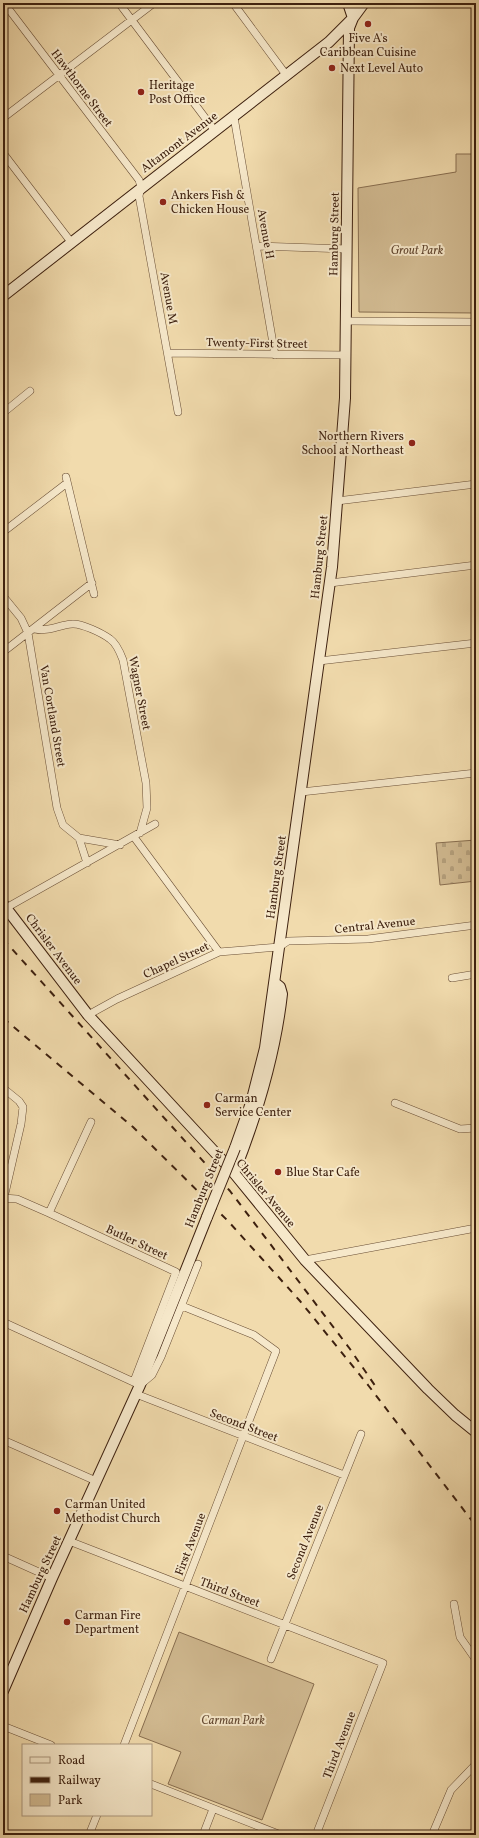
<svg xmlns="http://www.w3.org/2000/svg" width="479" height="1838" font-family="Vollkorn,serif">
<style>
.green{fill:#d2bb92;stroke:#886e50}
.cemetery{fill:url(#cemetery-stones);stroke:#886e50}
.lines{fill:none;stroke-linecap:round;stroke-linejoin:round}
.street-casing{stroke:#6a4f36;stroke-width:8}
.secondary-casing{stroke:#3d200f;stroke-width:12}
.street{stroke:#f6e8ca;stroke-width:7}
.secondary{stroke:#f6e8ca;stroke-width:10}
.rail{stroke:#3d200f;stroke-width:2;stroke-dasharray:7 7;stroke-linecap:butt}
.secondary-bridge-casing{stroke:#3d200f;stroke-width:12;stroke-linecap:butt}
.secondary-bridge{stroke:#f6e8ca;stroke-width:10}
.poi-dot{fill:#8f2418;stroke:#f6e8ca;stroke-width:1.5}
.labels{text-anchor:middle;stroke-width:4;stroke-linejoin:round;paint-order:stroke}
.poi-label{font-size:12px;fill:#3d200f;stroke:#f6e8ca;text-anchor:start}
.street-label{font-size:12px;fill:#3d200f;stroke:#f6e8ca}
.park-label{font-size:12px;font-style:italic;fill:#624730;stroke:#f6e8ca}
</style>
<defs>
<pattern id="cemetery-stones" width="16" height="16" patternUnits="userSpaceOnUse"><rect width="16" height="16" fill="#d2bb92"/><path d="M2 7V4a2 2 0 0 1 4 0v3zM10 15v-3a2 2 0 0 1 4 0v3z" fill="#b5a07d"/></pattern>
</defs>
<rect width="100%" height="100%" fill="#f1dbad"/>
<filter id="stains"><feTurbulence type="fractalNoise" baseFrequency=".005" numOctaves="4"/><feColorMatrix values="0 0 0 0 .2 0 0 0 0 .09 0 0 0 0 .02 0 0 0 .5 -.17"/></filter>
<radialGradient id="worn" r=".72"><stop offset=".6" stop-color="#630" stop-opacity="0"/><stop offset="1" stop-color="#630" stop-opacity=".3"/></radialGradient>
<path class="green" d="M456,154H476V313L359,312L358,188L456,172Z
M179,1632L314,1684L262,1820L168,1784L181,1752L139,1736Z"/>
<path class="cemetery" d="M476,840V881L440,885L436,843Z"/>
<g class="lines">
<defs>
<path id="street" d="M4,3L139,180L141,187L139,196L178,412
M119,3L215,131
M233,3L287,76
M234,117L275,355
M3,118L154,3
M3,153L71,242
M257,246L347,249
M346,321L476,322
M168,353L346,355
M3,413L30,391
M66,477L94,594
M337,501L476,484
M3,532L67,483
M330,583L476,565
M3,596L21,618L28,633L57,808L63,825L79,838L120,845
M35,629C48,632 59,625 72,624C81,623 102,633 110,639C116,643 120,652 123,660L146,783L147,808L140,833
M3,652L92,583
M319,661L476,643
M301,792L476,773
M134,837L219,952
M79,838L87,863
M6,908L155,824
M452,978L476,974
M88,1015L117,999L219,952L279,947L288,941L368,939L476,925
M3,1088L19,1101L23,1107L21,1124L3,1202
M395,1103L460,1129L476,1128
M3,1198L17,1199L49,1213L176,1272L134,1381
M49,1213L91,1122
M305,1260L476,1228
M3,1322L140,1385L152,1375L161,1357L198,1264
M136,1394L344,1475
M3,1440L96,1481
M69,1541L383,1663L316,1835
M3,1556L52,1578
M454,1604L460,1637L476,1660
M271,1659L361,1434
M3,1671L9,1674
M3,1726L51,1745
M124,1745L276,1351L254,1335L182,1306
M151,1784L281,1835
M89,1835L97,1815
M203,1835L213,1809
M432,1835L451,1790L476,1764"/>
<path id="secondary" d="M3,296L329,42L353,18L364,3
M3,904L88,1015L234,1173L305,1260L428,1389L455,1415L476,1432
M235,1148L251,1103L265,1048L332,567L345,398L349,28L353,18L348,3
M234,1173C257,1115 275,1056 282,994L280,987L275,983
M3,1691L52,1578L140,1385L207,1217"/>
</defs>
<use href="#street" class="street-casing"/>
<use href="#secondary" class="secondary-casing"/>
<use href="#street" class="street"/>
<use href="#secondary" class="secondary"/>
<path class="rail" d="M3,939L230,1191L350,1349L376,1387
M3,1018L133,1127L228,1221L300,1301L368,1385L476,1526"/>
<defs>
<path id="secondary-bridge" d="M207,1217L235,1148"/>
</defs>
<use href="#secondary-bridge" class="secondary-bridge-casing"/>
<use href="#secondary-bridge" class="secondary-bridge"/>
</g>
<g class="poi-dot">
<circle cx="368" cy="24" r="4"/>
<circle cx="332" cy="68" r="4"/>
<circle cx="141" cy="92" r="4"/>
<circle cx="163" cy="202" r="4"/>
<circle cx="412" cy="443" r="4"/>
<circle cx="207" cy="1105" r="4"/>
<circle cx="278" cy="1172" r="4"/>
<circle cx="57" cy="1511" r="4"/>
<circle cx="67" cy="1622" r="4"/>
</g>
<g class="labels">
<g class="poi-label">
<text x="368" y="42" text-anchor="middle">Five A's<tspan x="368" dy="14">Caribbean Cuisine</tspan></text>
<text x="340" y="72">Next Level Auto</text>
<text x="149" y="89">Heritage<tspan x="149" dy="14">Post Office</tspan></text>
<text x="171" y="199">Ankers Fish &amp;<tspan x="171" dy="14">Chicken House</tspan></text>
<text x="404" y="440" text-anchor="end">Northern Rivers<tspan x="404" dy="14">School at Northeast</tspan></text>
<text x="215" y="1102">Carman<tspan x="215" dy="14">Service Center</tspan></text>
<text x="286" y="1176">Blue Star Cafe</text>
<text x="65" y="1508">Carman United<tspan x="65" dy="14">Methodist Church</tspan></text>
<text x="75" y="1619">Carman Fire<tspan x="75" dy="14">Department</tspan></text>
</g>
<g class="street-label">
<text transform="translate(82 88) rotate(53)" y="4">Hawthorne Street</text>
<text transform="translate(179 142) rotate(-37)" y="4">Altamont Avenue</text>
<text transform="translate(266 234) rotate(80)" y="4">Avenue H</text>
<text transform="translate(334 234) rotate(-89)" y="4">Hamburg Street</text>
<text transform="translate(169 298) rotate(80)" y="4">Avenue M</text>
<text transform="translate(257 343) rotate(1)" y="4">Twenty-First Street</text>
<text transform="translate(319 557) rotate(-84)" y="4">Hamburg Street</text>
<text transform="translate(140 693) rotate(79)" y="4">Wagner Street</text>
<text transform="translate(53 716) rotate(80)" y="4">Van Cortland Street</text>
<text transform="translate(276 877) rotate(-82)" y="4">Hamburg Street</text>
<text transform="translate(375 925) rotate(-6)" y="4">Central Avenue</text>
<text transform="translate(54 949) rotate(53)" y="4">Chrisler Avenue</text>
<text transform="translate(176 960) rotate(-25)" y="4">Chapel Street</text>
<text transform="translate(204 1188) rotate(-68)" y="4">Hamburg Street</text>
<text transform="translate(266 1193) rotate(50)" y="4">Chrisler Avenue</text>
<text transform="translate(137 1242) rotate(25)" y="4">Butler Street</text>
<text transform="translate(244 1425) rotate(21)" y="4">Second Street</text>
<text transform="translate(305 1542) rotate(-68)" y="4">Second Avenue</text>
<text transform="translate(190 1544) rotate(-69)" y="4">First Avenue</text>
<text transform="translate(40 1574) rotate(-65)" y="4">Hamburg Street</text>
<text transform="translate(230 1592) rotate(21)" y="4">Third Street</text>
<text transform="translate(339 1745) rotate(-69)" y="4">Third Avenue</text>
</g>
<g class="park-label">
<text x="417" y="254">Grout Park</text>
<text x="233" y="1724">Carman Park</text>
</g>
</g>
<rect width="479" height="1838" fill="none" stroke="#f1dbad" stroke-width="16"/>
<rect x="4" y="4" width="471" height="1830" fill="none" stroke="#3d200f" stroke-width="2"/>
<rect x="8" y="8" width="463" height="1822" fill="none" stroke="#3d200f"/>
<rect x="22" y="1744" width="130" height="72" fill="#f6e8ca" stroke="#ac987f"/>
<rect x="30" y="1757" width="20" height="6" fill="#f6e8ca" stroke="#ac987f"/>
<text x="58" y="1764" font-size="12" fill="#3d200f">Road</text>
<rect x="30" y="1777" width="20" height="6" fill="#3d200f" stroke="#ac987f"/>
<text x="58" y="1784" font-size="12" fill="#3d200f">Railway</text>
<rect x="30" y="1794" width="20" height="12" fill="#d2bb92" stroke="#ac987f"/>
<text x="58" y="1804" font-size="12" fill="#3d200f">Park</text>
<rect width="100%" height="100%" filter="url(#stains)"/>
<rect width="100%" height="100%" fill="url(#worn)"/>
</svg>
